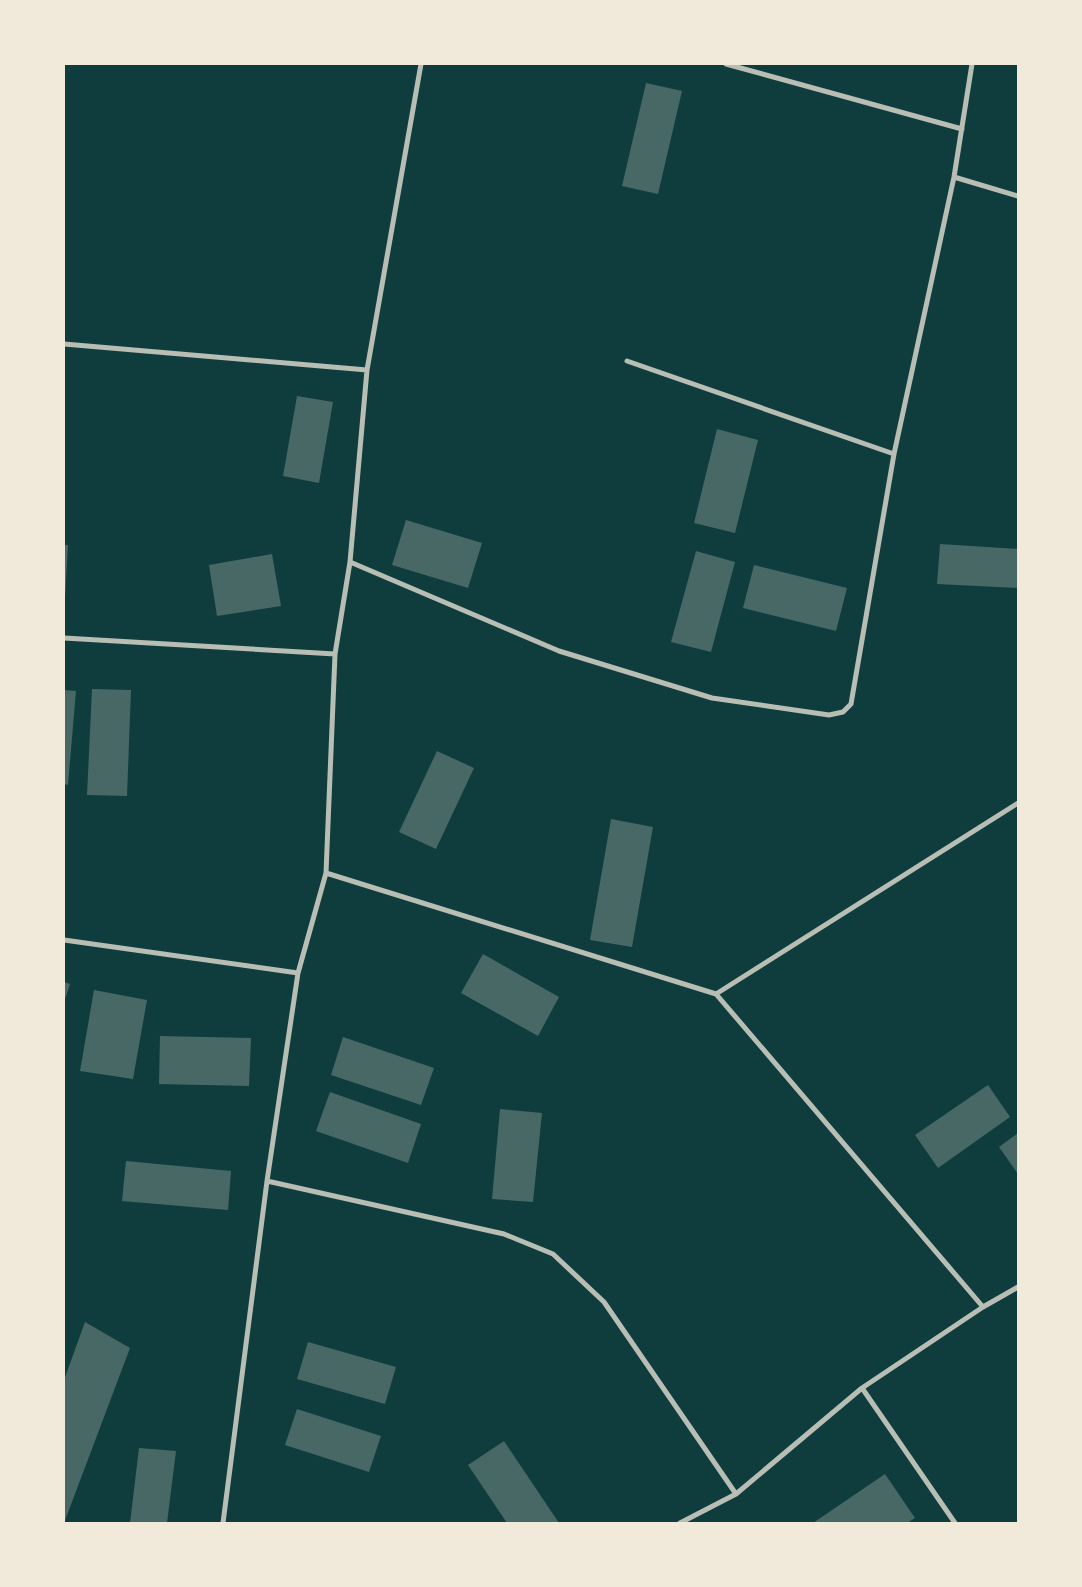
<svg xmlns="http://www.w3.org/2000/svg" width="1082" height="1587" font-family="Ubuntu,sans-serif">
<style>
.building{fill:#486865}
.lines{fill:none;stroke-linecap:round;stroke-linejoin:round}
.minor{stroke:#b8beb3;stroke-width:5}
</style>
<rect width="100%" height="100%" fill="#0f3d3e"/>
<path class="building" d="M646,83L682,91L658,194L622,186Z
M297,396L333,402L319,483L283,476Z
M717,429L758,440L735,533L694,523Z
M406,520L482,543L468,588L392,565Z
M940,544L1018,549V588L937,584Z
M64,545H68L65,598H64Z
M696,551L735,562L711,652L671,642Z
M272,554L281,606L217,616L209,565Z
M754,565L847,588L836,631L743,608Z
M92,689L131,690L127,796L87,795Z
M64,690L76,691L68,785L64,784Z
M437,751L474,768L436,849L399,832Z
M611,819L653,827L632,947L590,940Z
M483,954L559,997L538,1036L461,993Z
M64,982L70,984L64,1002Z
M94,990L147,1000L133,1079L80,1071Z
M160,1036L251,1038L249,1086L159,1084Z
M343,1037L434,1068L421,1105L331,1075Z
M988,1085L1010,1117L938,1168L915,1135Z
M330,1092L421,1124L408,1163L316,1131Z
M500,1109L542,1113L533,1202L492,1199Z
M1018,1133V1174L999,1147Z
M126,1161L231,1171L228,1210L122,1201Z
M85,1322L130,1348L64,1523V1380Z
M308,1342L396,1367L385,1404L297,1379Z
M297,1409L381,1436L369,1472L285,1445Z
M504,1441L559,1523H507L468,1465Z
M139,1448L176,1451L167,1523H130Z
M885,1474L915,1518L907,1523H813Z"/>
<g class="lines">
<path class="minor" d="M726,64L962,129
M954,177L1018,196
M64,344L367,370
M627,361L894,454
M350,562L559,651L712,698L829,715L843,712L851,704L894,454L954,177L972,64
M64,638L335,654
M326,873L716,994L983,1307
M64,940L298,973
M716,994L1018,803
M267,1181L504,1234L553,1254L604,1302L736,1494
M862,1388L955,1523
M223,1523L267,1181L298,973L326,873L335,654L350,562L367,370L421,64
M680,1523L736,1494L862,1388L983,1307L1018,1287"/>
</g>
<rect width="1082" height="1587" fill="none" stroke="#f1e9da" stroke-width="130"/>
</svg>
